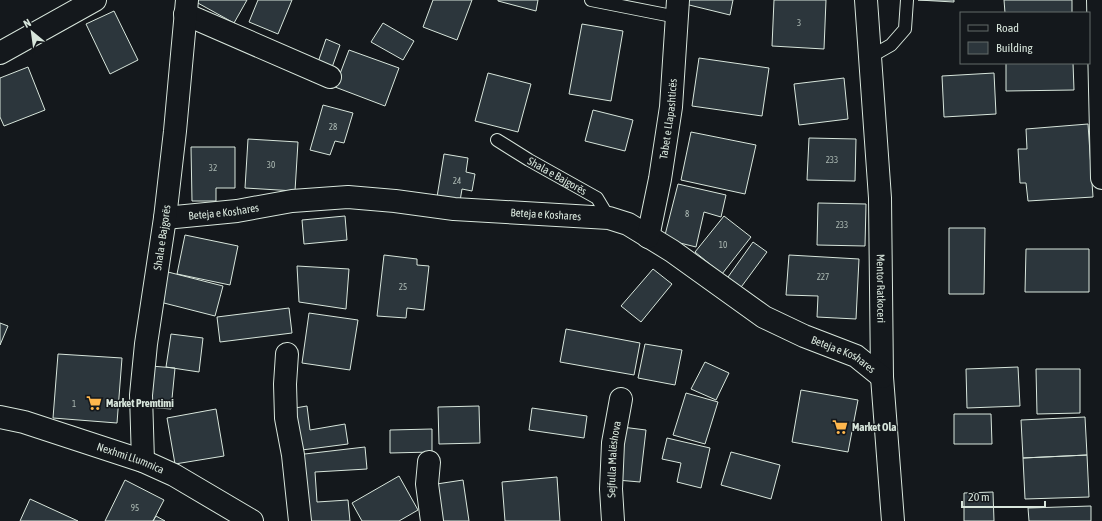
<svg xmlns="http://www.w3.org/2000/svg" width="1102" height="521" font-family="'Asap Condensed',sans-serif">
<style>
.building{fill:#2c363c;stroke:#d8e6dc}
.lines{fill:none;stroke-linecap:round;stroke-linejoin:round}
.lane-casing{stroke:#d8e6dc;stroke-width:14}
.street-casing{stroke:#d8e6dc;stroke-width:24}
.primary-casing{stroke:#d8e6dc;stroke-width:24}
.lane{stroke:#14181c;stroke-width:12}
.street{stroke:#14181c;stroke-width:22}
.primary{stroke:#14181c;stroke-width:22}
.labels{text-anchor:middle;stroke-width:3;stroke-linejoin:round;paint-order:stroke}
.number-label{font-size:9px;fill:#adbab4}
.street-label{font-size:11px;fill:#d8e6dc;stroke:#14181c}
.poi-label{font-size:11px;font-weight:bold;fill:#d8e6dc;stroke:#14181c;text-anchor:start}
</style>
<rect width="100%" height="100%" fill="#14181c"/>
<path class="building" d="M197,0H247L234,23L196,2Z
M258,0H292L278,34L249,22Z
M433,0H472L457,40L423,27Z
M498,0H538L536,11L498,1Z
M682,0H733L730,15L681,3Z
M774,0H826L824,49L772,46Z
M918,0H954V2Z
M1004,0H1072V13H1005Z
M114,11L138,60L110,74L86,24Z
M383,23L414,41L403,60L371,42Z
M582,24L623,31L611,101L569,94Z
M326,39L340,45L330,73L316,68Z
M349,50L399,68L385,106L335,87Z
M699,58L769,68L762,116L692,106Z
M1006,63H1073L1074,90L1006,91Z
M28,67L45,110L4,126L0,117V78Z
M488,73L531,84L518,132L475,121Z
M994,73L996,114L944,117L942,76Z
M844,78L848,119L799,125L794,84Z
M323,105L353,113L344,143L335,141L330,155L310,150Z
M593,110L633,120L625,151L585,141Z
M1088,124L1093,197L1028,201L1026,183H1020L1018,149H1027L1026,129Z
M691,132L756,145L745,194L681,180Z
M809,138L856,139L855,181L807,180Z
M248,139L298,142L295,191L245,188Z
M191,147H235V188H216V201H192Z
M444,154L468,158L466,172L475,174L472,191L462,189L460,201L437,197Z
M678,184L726,195L721,217L704,212L696,247L664,239Z
M818,203L866,204L865,246L817,245Z
M345,216L347,240L304,244L302,220Z
M724,216L751,237L722,274L695,252Z
M949,228H985L984,294H949Z
M185,235L238,246L230,285L177,274Z
M753,242L767,252L736,294L723,284Z
M1026,249H1089V292H1025Z
M384,255L417,259V265L429,266L424,310L407,308L406,318L377,316Z
M789,255L859,259L856,319L817,317L818,296L786,295Z
M297,266L349,269L346,309L299,302Z
M653,269L672,284L641,322L621,306Z
M168,272L223,286L215,316L160,302Z
M289,308L292,333L220,342L217,317Z
M309,313L358,320L350,370L302,363Z
M0,323L8,326L0,345Z
M566,329L640,343L634,375L560,362Z
M171,334L203,338L199,372L166,367Z
M645,344L682,350L675,385L638,378Z
M58,354L122,358L117,423L53,418Z
M705,362L729,373L716,400L691,389Z
M151,366L175,368L171,409L147,407Z
M1018,367L1020,406L967,408L966,369Z
M1036,369H1080V413L1037,414Z
M801,390L858,400L848,452L792,442Z
M686,393L718,402L705,444L673,435Z
M307,406L310,430L345,424L348,444L294,451L289,409Z
M479,406L480,443L439,444L438,407Z
M532,408L587,416L584,438L529,430Z
M216,409L224,456L175,464L167,418Z
M954,414H991L992,444H954Z
M1085,417L1087,455L1023,458L1021,420Z
M622,427L646,430L640,482L617,480Z
M432,429V452L390,453V430Z
M667,438L710,448L701,488L677,482L681,463L662,459Z
M365,447L367,469L315,472L317,502L348,500L350,521H303L296,455Z
M731,452L780,465L771,499L721,485Z
M1087,455L1089,497L1025,499L1023,458Z
M399,476L418,510L399,521H362L352,503Z
M557,477L560,521H505L502,482Z
M125,480L164,500L153,521H105Z
M463,480L469,521H436L430,485Z
M993,492L994,521H964V493Z
M30,499L78,521H20Z
M1091,506V521H1029L1028,508Z
M156,516L165,521H153Z"/>
<g class="lines">
<defs>
<g id="lane">
<path d="M591,0L677,17"/>
<path d="M870,57L891,45L905,29L907,0"/>
<path id="s1" d="M497,140L529,160L597,198L609,218"/>
</g>
<g id="street">
<path id="s2" d="M866,0L880,198L882,377L893,521"/>
<path d="M185,14L330,77"/>
<path d="M0,53L95,0"/>
<path id="s3" d="M165,218L237,211L292,201L348,197L395,201L454,209L609,218L628,224L672,251L764,317L804,336L856,356L882,377"/>
<path id="s4" d="M648,237L660,179L671,107L678,0"/>
<path d="M287,354L285,384L286,418L293,455L300,521"/>
<path id="s5" d="M0,417L24,422L143,461L174,475L252,521"/>
<path id="s6" d="M143,461L141,395L146,344L165,218L175,131L187,0"/>
<path d="M429,462L427,484L432,521"/>
<path id="s7" d="M613,521L611,489L613,443L621,399"/>
</g>
<path id="primary" d="M1098,0L1102,178"/>
</defs>
<use href="#lane" class="lane-casing"/>
<use href="#street" class="street-casing"/>
<use href="#primary" class="primary-casing"/>
<use href="#lane" class="lane"/>
<use href="#street" class="street"/>
<use href="#primary" class="primary"/>
</g>
<defs>
<symbol id="supermarket-bare" viewBox="-9 -9 18 18"><path d="M-6-5.5h2.5l.6 2H6L4.5 2H-2.5L-4.4-4H-6ZM-1.5 3.2a1.3 1.3 0 1 0 .1 0ZM3 3.2a1.3 1.3 0 1 0 .1 0Z" fill="#ffb74d" stroke="#14181c" stroke-width="2.5" paint-order="stroke"/></symbol>
</defs>
<g fill-rule="evenodd">
<use href="#supermarket-bare" x="83" y="392" width="22" height="22"/>
<use href="#supermarket-bare" x="829" y="416" width="22" height="22"/>
</g>
<g class="labels">
<g class="number-label">
<text x="799" y="26">3</text>
<text x="333" y="130">28</text>
<text x="832" y="163">233</text>
<text x="271" y="168">30</text>
<text x="213" y="171">32</text>
<text x="457" y="184">24</text>
<text x="687" y="217">8</text>
<text x="842" y="228">233</text>
<text x="723" y="248">10</text>
<text x="823" y="280">227</text>
<text x="403" y="290">25</text>
<text x="74" y="407">1</text>
<text x="135" y="511">95</text>
</g>
<g class="street-label">
<text dy="4" stroke="none"><textPath href="#s4" startOffset="120">Tabet e Llapashticës</textPath></text>
<text dy="4" stroke="none"><textPath href="#s1" startOffset="70">Shala e Bajgorës</textPath></text>
<text dy="4" stroke="none"><textPath href="#s3" startOffset="59">Beteja e Koshares</textPath></text>
<text dy="4" stroke="none"><textPath href="#s3" startOffset="383">Beteja e Koshares</textPath></text>
<text dy="4" stroke="none"><textPath href="#s6" startOffset="225">Shala e Bajgorës</textPath></text>
<text dy="4" stroke="none"><textPath href="#s2" startOffset="289">Mentor Ratkoceri</textPath></text>
<text dy="4" stroke="none"><textPath href="#s3" startOffset="719">Beteja e Koshares</textPath></text>
<text dy="4" stroke="none"><textPath href="#s5" startOffset="137">Nexhmi Llumnica</textPath></text>
<text dy="4" stroke="none"><textPath href="#s7" startOffset="62">Sejfulla Malëshova</textPath></text>
</g>
<g class="poi-label">
<text x="106" y="407">Market Premtimi</text>
<text x="852" y="431">Market Ola</text>
</g>
</g>
<rect x="960" y="12" width="130" height="52" fill="#14181c" stroke="#626a69"/>
<rect x="968" y="25" width="20" height="6" fill="#14181c" stroke="#626a69"/>
<text x="996" y="32" font-size="12" fill="#d8e6dc">Road</text>
<rect x="968" y="42" width="20" height="12" fill="#2c363c" stroke="#626a69"/>
<text x="996" y="52" font-size="12" fill="#d8e6dc">Building</text>
<g transform="translate(32 32) rotate(331)" stroke="#14181c" stroke-width="3" paint-order="stroke">
<path d="M0-3L7 15L0 10L-7 15Z" fill="#d8e6dc"/>
<text y="-6" font-size="11" font-weight="bold" text-anchor="middle" fill="#d8e6dc">N</text>
</g>
<path d="M962 501v6h83v-6" fill="none" stroke="#d8e6dc" stroke-width="2"/>
<text x="968" y="501" font-size="12" fill="#d8e6dc" stroke="#14181c" stroke-width="3" paint-order="stroke">20 m</text>
</svg>
